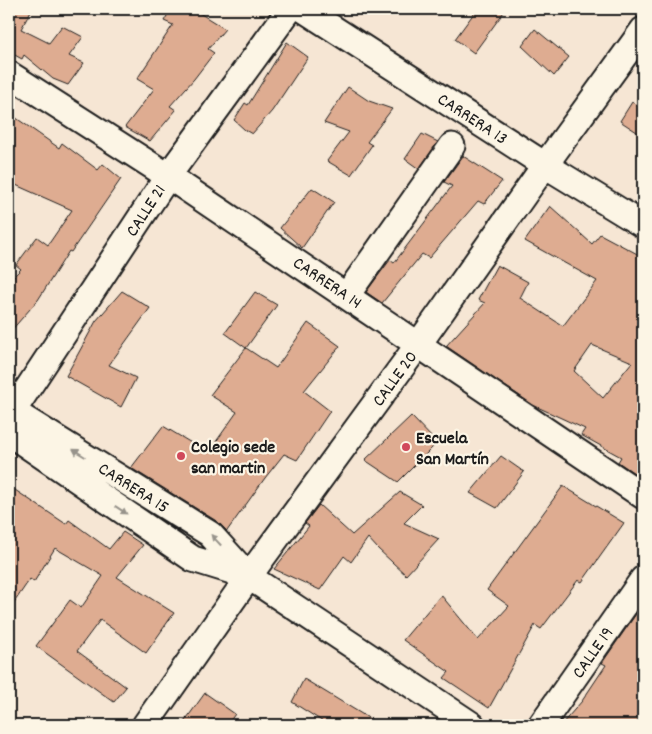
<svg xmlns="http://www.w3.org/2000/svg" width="652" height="734" font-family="Dekko,sans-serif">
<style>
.building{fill:#deac91;stroke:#1c1c1c;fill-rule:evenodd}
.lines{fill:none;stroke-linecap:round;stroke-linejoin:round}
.minor-casing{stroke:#1c1c1c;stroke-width:29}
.minor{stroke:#fcf5e5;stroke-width:25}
.oneway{fill:#97938b}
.poi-dot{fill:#d1495b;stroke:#fcf5e5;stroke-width:2}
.labels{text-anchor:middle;stroke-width:4.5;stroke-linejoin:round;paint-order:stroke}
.street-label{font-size:18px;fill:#1c1c1c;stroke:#fcf5e5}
.poi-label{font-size:18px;font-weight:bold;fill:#1c1c1c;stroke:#fcf5e5;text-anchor:start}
</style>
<rect width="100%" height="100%" fill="#f6e6d4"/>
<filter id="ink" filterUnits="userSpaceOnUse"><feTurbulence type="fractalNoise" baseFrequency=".02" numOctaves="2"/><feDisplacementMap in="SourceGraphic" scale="10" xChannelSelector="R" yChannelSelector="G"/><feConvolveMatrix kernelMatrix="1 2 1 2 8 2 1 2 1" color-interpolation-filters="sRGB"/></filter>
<g filter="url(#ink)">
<path class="building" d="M9,9H32L21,29L49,43L62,26L83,37L69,56L84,63L68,85L53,79L24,55L22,59L9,52Z
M171,9H193L225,29L208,49L214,53L194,79L170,106L176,110L150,141L125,127L154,89L137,79L173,25L164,21Z
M477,9H506L474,53L455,39Z
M535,29L569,57L554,76L522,46Z
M287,42L308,57L272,111L252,134L245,130L234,120L245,103L248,105Z
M348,87L369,101L392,109L367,142L372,145L351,175L327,161L349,132L324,123Z
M632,102L643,109V136L620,121Z
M9,113L59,148L62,143L98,170L103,164L121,179L71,252L69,251L38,300L9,333V281L21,269L16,265L37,237L48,245L72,210L9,182Z
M422,134L438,142L419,169L405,159Z
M463,156L502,181L484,204L478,201L429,258L422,254L382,303L366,292L390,260L394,263L452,186L444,182Z
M312,188L334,202L302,248L280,228Z
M550,206L592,244L600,234L643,257V479L618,462L621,457L581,435L585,429L533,405L446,346L485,303L478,300L497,265L528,282L520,298L563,326L597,281L525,241ZM592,345L632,362L603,398L574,371Z
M122,291L150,308L109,365L136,378L121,407L66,376L96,321Z
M255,292L277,305L246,348L225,333Z
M308,323L340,346L304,391L330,411L297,460L284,454L265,478L227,531L218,522L131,468L163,426L208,453L237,412L210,395L246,348L276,368Z
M411,416L437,443L398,482L365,460Z
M501,456L524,472L497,508L470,493Z
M9,486L66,524L69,520L109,549L123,532L143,545L117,577L174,613L146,653L100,620L77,651L126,687L114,702L36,646L70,600L81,608L103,576L55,548L34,582L30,579L9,610Z
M563,486L624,523L582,582L578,580L541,629L535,625L489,708L444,678L449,672L403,640L441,595L478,640L509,606L487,590Z
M400,492L422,505L404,523L439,539L406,575L378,549L368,538L351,562L344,556L320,590L274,569L309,526L305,523L319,505L352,535Z
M643,604V725H561L582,701L606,665L602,663Z
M304,679L380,725H328L292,702Z
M205,693L235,714L227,725H182Z"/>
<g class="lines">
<defs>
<path id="minor" d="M303,9L545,165L643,225
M9,74L168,176L643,496
M347,295L452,146
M9,409L210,534L248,576L472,725
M9,417L168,176L290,9
M9,433L193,559L248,576
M145,725L257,565L418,345L545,165L643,30
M541,725L643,579"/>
</defs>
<use href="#minor" class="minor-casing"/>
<use href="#minor" class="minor"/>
</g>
<defs><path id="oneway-solid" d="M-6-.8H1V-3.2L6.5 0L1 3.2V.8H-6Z" transform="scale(1.25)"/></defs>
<g class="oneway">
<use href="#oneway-solid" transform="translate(79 453) rotate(-148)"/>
<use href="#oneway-solid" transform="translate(121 510) rotate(34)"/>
<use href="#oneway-solid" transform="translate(216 540) rotate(-133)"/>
</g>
</g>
<g class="poi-dot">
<circle cx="406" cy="447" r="5"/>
<circle cx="181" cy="456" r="5"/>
</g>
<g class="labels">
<g class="street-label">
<text transform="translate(473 118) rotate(33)" y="6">CARRERA 13</text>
<text transform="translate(145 210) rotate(-57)" y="6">CALLE 21</text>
<text transform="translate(328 282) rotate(34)" y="6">CARRERA 14</text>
<text transform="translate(394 378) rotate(-54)" y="6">CALLE 20</text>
<text transform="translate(134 487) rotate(32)" y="6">CARRERA 15</text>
<text transform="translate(592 652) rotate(-55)" y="6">CALLE 19</text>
</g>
<g class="poi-label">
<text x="416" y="443">Escuela<tspan x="416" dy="21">San Martín</tspan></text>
<text x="191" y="452">Colegio sede<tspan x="191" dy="21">san martin</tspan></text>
</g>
</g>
<rect width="652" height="734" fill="none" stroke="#fcf5e5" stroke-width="30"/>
<rect x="15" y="15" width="622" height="704" fill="none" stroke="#1c1c1c" stroke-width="2" filter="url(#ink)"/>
</svg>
